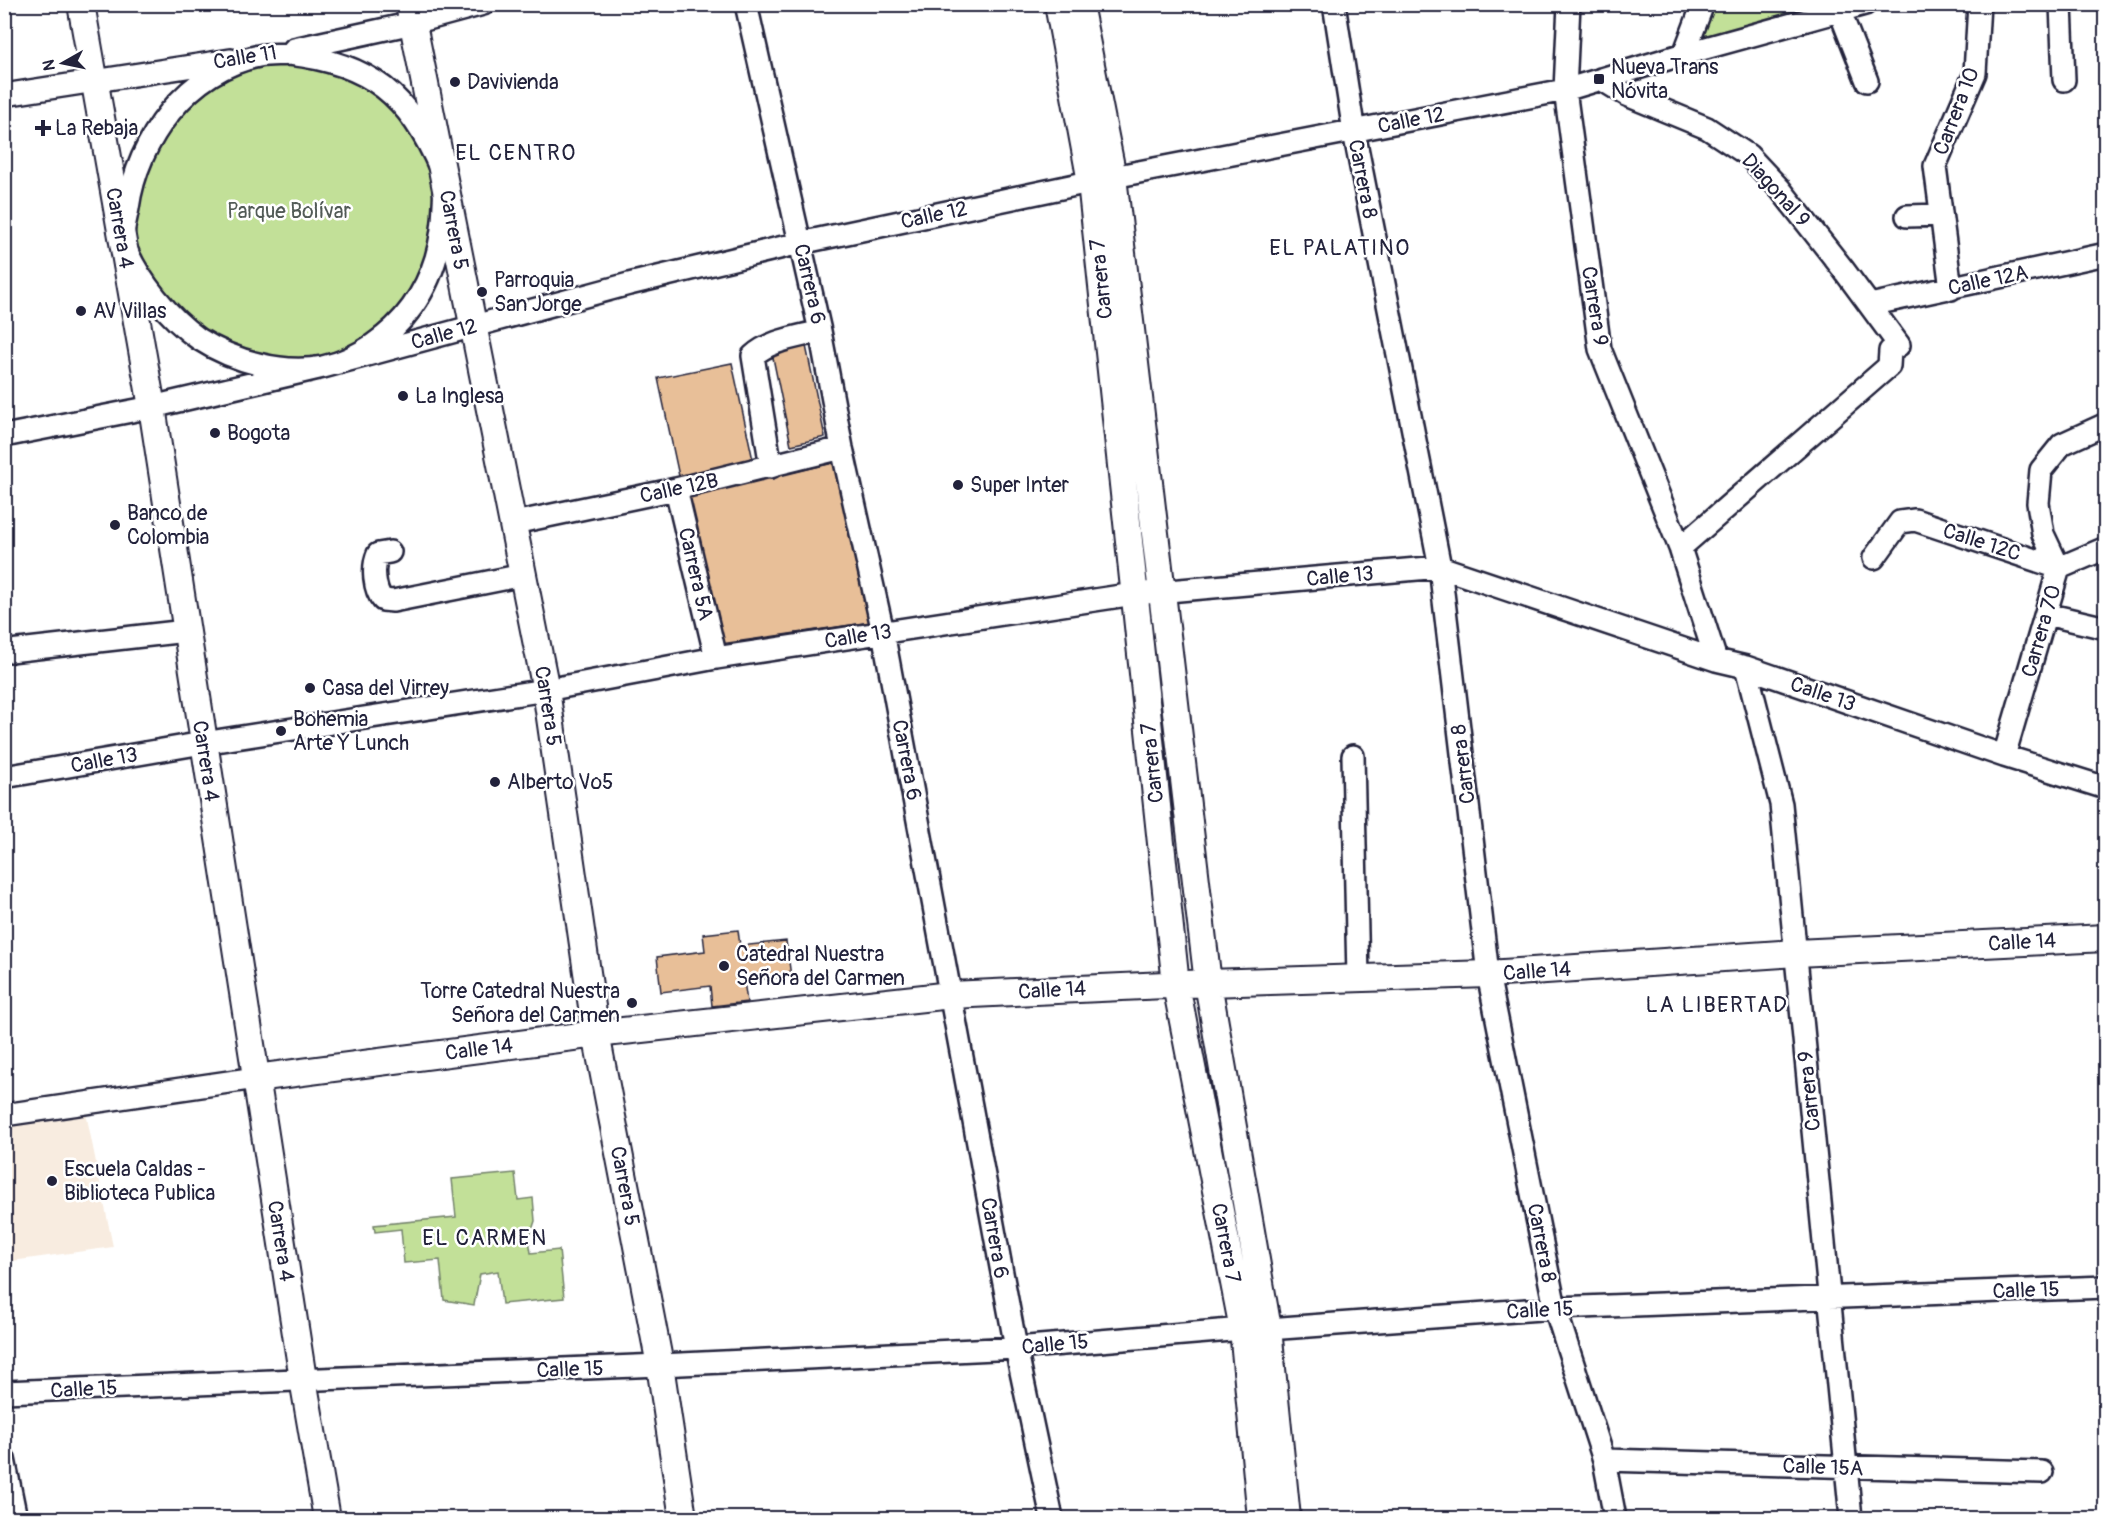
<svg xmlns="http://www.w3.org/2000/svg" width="2110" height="1523" font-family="Pangolin,sans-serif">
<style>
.built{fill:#f8ece0}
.green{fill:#c2e098;stroke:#72816a;stroke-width:1.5}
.building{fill:#e8bf98;stroke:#22223b;stroke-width:1.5}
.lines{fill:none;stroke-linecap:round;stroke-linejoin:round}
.minor-casing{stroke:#22223b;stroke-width:26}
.major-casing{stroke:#22223b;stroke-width:30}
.minor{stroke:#fff;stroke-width:21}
.major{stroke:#fff;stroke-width:26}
.poi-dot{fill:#22223b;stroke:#fff;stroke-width:2}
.labels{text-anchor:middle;stroke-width:5;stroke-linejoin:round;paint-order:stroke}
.street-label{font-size:21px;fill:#22223b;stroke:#fff}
.poi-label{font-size:21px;fill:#22223b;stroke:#fff;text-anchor:start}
.park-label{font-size:21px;fill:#525b57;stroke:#fff}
.neighbourhood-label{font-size:22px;letter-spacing:1.5px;fill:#22223b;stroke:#fff}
</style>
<rect width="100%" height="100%" fill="#fff"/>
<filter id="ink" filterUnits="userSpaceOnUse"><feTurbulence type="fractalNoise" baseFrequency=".0167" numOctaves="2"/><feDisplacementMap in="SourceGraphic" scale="12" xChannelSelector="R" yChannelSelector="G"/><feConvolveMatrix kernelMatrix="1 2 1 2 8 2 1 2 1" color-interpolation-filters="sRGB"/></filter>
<g filter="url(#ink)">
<path class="built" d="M84,1103L113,1247L5,1262V1115Z"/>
<path class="green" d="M1702,5H1864L1684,54Z
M259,56L375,81L445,179L433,272L370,347L291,369L200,339L123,245L130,194L176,105Z
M515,1173L518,1200L533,1198L535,1221L529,1239L531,1253L559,1250L564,1298L502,1304L498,1271L480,1274L474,1305L444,1300L440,1260L404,1263L401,1229L375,1232L374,1225L456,1217L452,1179Z"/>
<path class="building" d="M805,341L825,437L791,445L771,348Z
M732,363L753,460L679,476L658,378Z
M838,462L871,622L721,644L688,496Z
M738,930L740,946L786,941L791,976L744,981L747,1002L712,1006L710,986L661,992L657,957L705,951L703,934Z"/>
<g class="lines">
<defs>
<path id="minor" d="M746,4L820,331L842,448L883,632L1016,1348L1052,1518
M1334,4L1354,132L1440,567L1488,974L1555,1308L1604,1460L1615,1518
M1569,4L1565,90L1600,349L1680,548L1716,660
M2061,4L2064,80
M1840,12L1867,81
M294,49L413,23L483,4
M289,54C370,63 410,96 441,170C445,182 445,192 444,204C443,243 434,276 412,307C392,335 357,360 323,367C283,375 233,361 199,339C169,318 139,281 125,247C120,238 126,219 128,208C137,140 188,70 259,56C269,54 280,55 289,54Z
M1684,54L1703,4
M1601,79L1627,95L1707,128L1748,155L1780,189L1843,269L1899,345L1890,351L1889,366L1680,548
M4,95L231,60
M1907,216L1941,215
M1951,289L1935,166L1975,73L1979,4
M1870,305L2106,254
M4,436L152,407L323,367L629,284L800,243L1113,177L1565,90L1684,54L1865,4
M771,467L753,356C770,340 799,337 820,331
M676,489L716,658
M514,523L676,489L842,448
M390,552L378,554C372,567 374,590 383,600L393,601L523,575
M1874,558L1900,522L1915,520L2059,568L2106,548
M2046,614L2106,628
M10,651L186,631
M1746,667L1781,804L1851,1518
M1353,756L1358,978
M2004,756L2059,568L2043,534L2038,503L2041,470L2062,444L2106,424
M4,777L203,743L546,690L716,658L1134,594L1440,567L1716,660L1746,667L2004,756L2106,788
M4,1115L256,1078
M4,1392L660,1365L1016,1348L1243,1329H1268L1555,1308L2106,1287
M4,1459L16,1518
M1604,1460L2042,1472"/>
<path id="major" d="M81,4L152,407L303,1379L327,1518
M409,4L546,690L596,1034L660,1365L683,1518
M1058,4L1091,182L1176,985L1243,1329L1261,1518
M1079,4L1113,177L1208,983L1268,1329L1287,1518
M256,1078L596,1034L951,995L1208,983L1488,974L1796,953L2106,938"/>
</defs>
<use href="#minor" class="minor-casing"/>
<use href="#major" class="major-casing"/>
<use href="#minor" class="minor"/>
<use href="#major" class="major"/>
</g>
</g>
<g class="poi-dot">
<rect x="1593" y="73" width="12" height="12" rx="3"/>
<circle cx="455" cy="82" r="6"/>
<path d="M40 119h6v6h6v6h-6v6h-6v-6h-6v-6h6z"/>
<circle cx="482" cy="292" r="6"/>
<circle cx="81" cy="311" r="6"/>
<circle cx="403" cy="396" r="6"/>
<circle cx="215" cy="433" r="6"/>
<circle cx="958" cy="485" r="6"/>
<circle cx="115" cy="525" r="6"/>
<circle cx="310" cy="688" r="6"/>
<circle cx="281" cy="731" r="6"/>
<circle cx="495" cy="782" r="6"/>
<circle cx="724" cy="966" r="6"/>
<circle cx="632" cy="1003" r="6"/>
<circle cx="52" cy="1181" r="6"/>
</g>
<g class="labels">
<g class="street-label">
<text transform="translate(245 57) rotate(-9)" y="7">Calle 11</text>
<text transform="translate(1956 111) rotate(-69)" y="7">Carrera 10</text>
<text transform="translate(1411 120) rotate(-11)" y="7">Calle 12</text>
<text transform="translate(1363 179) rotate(79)" y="7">Carrera 8</text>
<text transform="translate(1776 190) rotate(48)" y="7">Diagonal 9</text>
<text transform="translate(934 215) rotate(-12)" y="7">Calle 12</text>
<text transform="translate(120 228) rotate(80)" y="7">Carrera 4</text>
<text transform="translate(454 230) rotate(79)" y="7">Carrera 5</text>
<text transform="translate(1101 279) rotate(-96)" y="7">Carrera 7</text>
<text transform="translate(1988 280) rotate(-12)" y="7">Calle 12A</text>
<text transform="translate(810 284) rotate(77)" y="7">Carrera 6</text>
<text transform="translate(1595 306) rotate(81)" y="7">Carrera 9</text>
<text transform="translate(444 334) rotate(-15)" y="7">Calle 12</text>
<text transform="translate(679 488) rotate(-12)" y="7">Calle 12B</text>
<text transform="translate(1982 542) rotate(18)" y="7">Calle 12C</text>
<text transform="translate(696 574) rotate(77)" y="7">Carrera 5A</text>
<text transform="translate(1340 576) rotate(-5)" y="7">Calle 13</text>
<text transform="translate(2041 631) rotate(-74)" y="7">Carrera 70</text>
<text transform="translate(858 636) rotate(-9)" y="7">Calle 13</text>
<text transform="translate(1823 694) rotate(19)" y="7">Calle 13</text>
<text transform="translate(548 706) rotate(81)" y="7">Carrera 5</text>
<text transform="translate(104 760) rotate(-10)" y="7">Calle 13</text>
<text transform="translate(907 760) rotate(79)" y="7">Carrera 6</text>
<text transform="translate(206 761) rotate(81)" y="7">Carrera 4</text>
<text transform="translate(1152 763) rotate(-96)" y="7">Carrera 7</text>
<text transform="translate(1463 764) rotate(-97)" y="7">Carrera 8</text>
<text transform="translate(2022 942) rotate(-3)" y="7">Calle 14</text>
<text transform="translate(1537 971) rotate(-4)" y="7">Calle 14</text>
<text transform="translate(1052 990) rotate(-3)" y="7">Calle 14</text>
<text transform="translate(479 1049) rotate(-7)" y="7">Calle 14</text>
<text transform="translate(1809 1091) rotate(-96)" y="7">Carrera 9</text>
<text transform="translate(625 1186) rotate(79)" y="7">Carrera 5</text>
<text transform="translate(995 1238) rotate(80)" y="7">Carrera 6</text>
<text transform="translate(281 1241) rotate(81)" y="7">Carrera 4</text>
<text transform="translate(1226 1243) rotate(79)" y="7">Carrera 7</text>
<text transform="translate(1542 1243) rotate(79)" y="7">Carrera 8</text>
<text transform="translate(2026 1290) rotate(-2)" y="7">Calle 15</text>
<text transform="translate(1540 1310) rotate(-3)" y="7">Calle 15</text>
<text transform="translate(1055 1344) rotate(-5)" y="7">Calle 15</text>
<text transform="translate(570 1369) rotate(-2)" y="7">Calle 15</text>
<text transform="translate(84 1389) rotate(-3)" y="7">Calle 15</text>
<text transform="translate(1823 1467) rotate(2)" y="7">Calle 15A</text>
</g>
<g class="poi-label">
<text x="1611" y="74">Nueva Trans<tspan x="1611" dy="24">Nóvita</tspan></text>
<text x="467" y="89">Davivienda</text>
<text x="55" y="135">La Rebaja</text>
<text x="494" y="287">Parroquia<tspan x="494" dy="24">San Jorge</tspan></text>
<text x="93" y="318">AV Villas</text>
<text x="415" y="403">La Inglesa</text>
<text x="227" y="440">Bogota</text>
<text x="970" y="492">Super Inter</text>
<text x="127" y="520">Banco de<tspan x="127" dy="24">Colombia</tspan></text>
<text x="322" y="695">Casa del Virrey</text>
<text x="293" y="726">Bohemia<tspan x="293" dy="24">Arte Y Lunch</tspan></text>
<text x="507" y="789">Alberto Vo5</text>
<text x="736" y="961">Catedral Nuestra<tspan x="736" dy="24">Señora del Carmen</tspan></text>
<text x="620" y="998" text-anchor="end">Torre Catedral Nuestra<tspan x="620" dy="24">Señora del Carmen</tspan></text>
<text x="64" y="1176">Escuela Caldas -<tspan x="64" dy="24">Biblioteca Publica</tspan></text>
</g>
<g class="park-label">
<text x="289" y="218">Parque Bolívar</text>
</g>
<g class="neighbourhood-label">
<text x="516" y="160">EL CENTRO</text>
<text x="1340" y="255">EL PALATINO</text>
<text x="1717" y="1012">LA LIBERTAD</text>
<text x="485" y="1245">EL CARMEN</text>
</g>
</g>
<rect width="2110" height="1523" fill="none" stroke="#fff" stroke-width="24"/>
<rect x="12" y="12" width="2086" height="1499" fill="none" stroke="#22223b" stroke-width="2" filter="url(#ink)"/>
<g transform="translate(63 63) rotate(261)" stroke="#ffffff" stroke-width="4.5" paint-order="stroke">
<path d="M0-4.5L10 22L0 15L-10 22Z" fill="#22223b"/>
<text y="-9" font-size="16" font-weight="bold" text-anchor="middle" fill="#22223b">N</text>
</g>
</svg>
